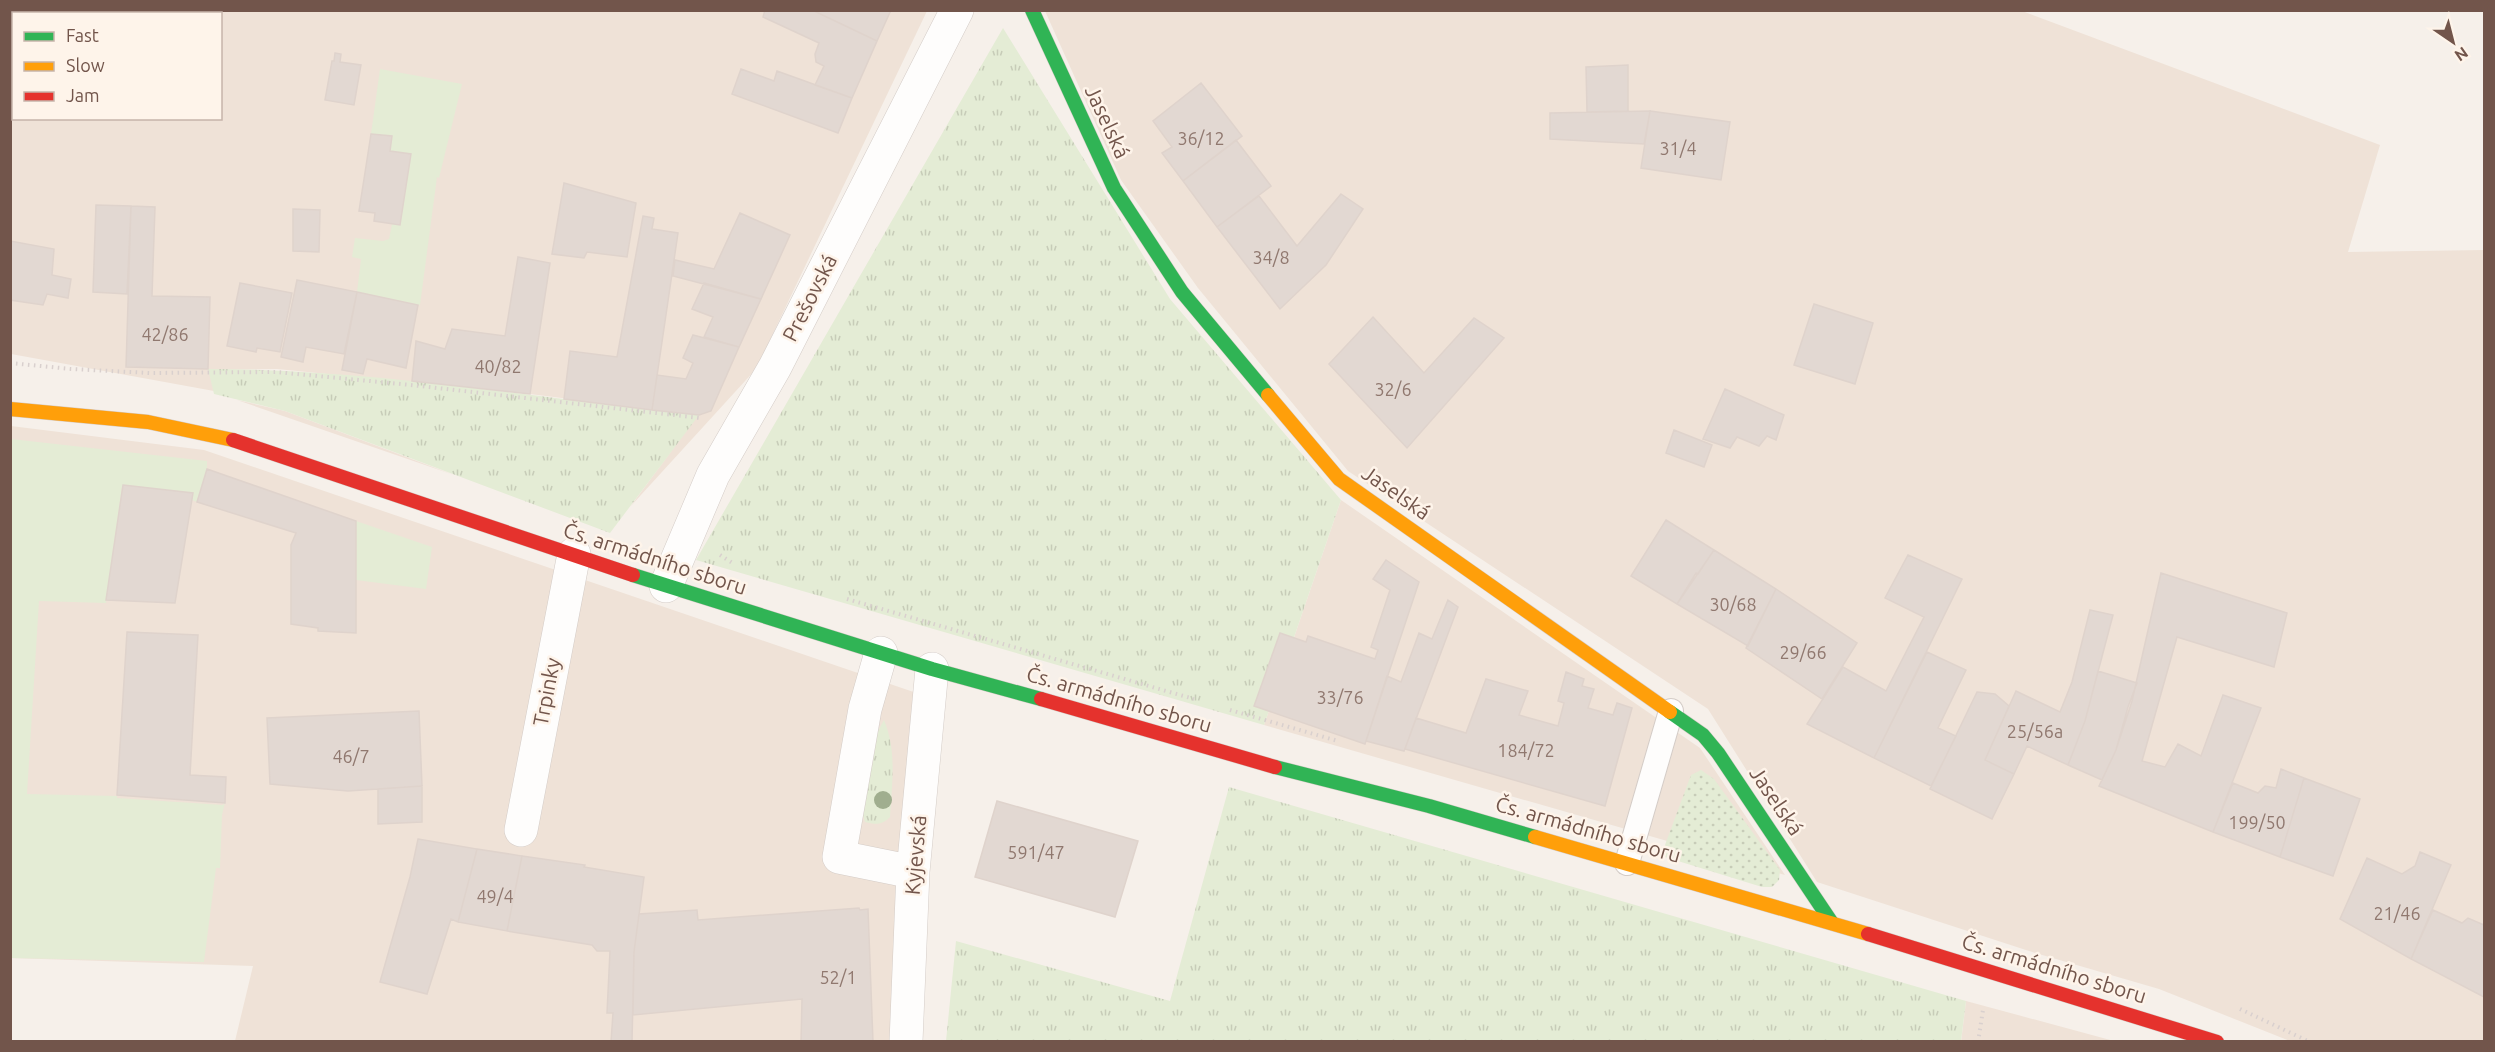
<svg xmlns="http://www.w3.org/2000/svg" width="2495" height="1052" font-family="Ubuntu,sans-serif">
<style>
.residential{fill:#efe2d7;fill-rule:evenodd}
.grass{fill:url(#grass-tufts)}
.park{fill:url(#park-dots)}
.garden{fill:#e4ecd5}
.building{fill:#e2d8d2;stroke:#dfd3cc;stroke-width:1.5}
.lines{fill:none;stroke-linecap:round;stroke-linejoin:round}
.lane-casing{stroke:#d4ccc7;stroke-width:26}
.street-casing{stroke:#d4ccc7;stroke-width:34}
.fast-casing{stroke:#d5cbc6;stroke-width:15}
.slow-casing{stroke:#d5cbc6;stroke-width:15}
.jam-casing{stroke:#d5cbc6;stroke-width:15}
.path{stroke:#d9d0ce;stroke-width:4;stroke-dasharray:1.5 4.5;stroke-linecap:butt}
.lane{stroke:#fefdfc;stroke-width:24}
.street{stroke:#fefdfc;stroke-width:33}
.fast{stroke:#30b455;stroke-width:14}
.slow{stroke:#ff9f0a;stroke-width:14}
.jam{stroke:#e5322d;stroke-width:14}
.tree{fill:#a0ae8f}
.labels{text-anchor:middle;stroke-width:5;stroke-linejoin:round;paint-order:stroke}
.number-label{font-size:18px;fill:#90786f}
.street-label{font-size:21px;fill:#72554b;stroke:#fef4ea}
</style>
<defs>
<pattern id="grass-tufts" width="24" height="20" patternUnits="userSpaceOnUse" patternTransform="scale(1.5)"><rect width="24" height="20" fill="#e4ecd5"/><path d="M3 7l-1-3M5 7V3M7 7l1-3M15 17l-1-3M17 17v-4M19 17l1-3" fill="none" stroke="#c7ccb8"/></pattern>
<pattern id="park-dots" width="8" height="8" patternUnits="userSpaceOnUse" patternTransform="scale(1.5)"><rect width="8" height="8" fill="#e4ecd5"/><path d="M2 2h.1M6 6h.1" fill="none" stroke="#c7ccb8" stroke-width="1.8" stroke-linecap="round"/></pattern>
</defs>
<rect width="100%" height="100%" fill="#f6f0ea"/>
<path class="residential" d="M10,11H927L756,369L630,507L698,415L530,394L277,369L209,370L214,391L11,354ZM14,14H220V118H14Z
M1045,11H2022L2380,145L2348,252L2484,250V1041H2290L2159,989L2029,951L1817,882L1708,709L1348,471L1198,288L1121,180Z
M237,400L285,411L454,475Z
M11,426L204,450L937,700L901,1041H235L253,966L11,958Z
M1341,500L1700,748L1785,875L1264,725Z
M1966,1001L2114,1041L1961,1042Z"/>
<path class="grass" d="M1003,28L1170,299L1341,500L1264,725L696,560Z
M208,369C373,369 536,398 699,415L610,533L285,411L214,394Z
M884,720C897,751 892,783 890,817C882,825 876,825 865,822C853,790 868,748 884,720Z
M1229,787L1966,1001L1961,1041H946L956,941L1170,1001Z"/>
<path class="park" d="M1701,770L1714,779L1780,870L1779,880L1772,887H1762L1665,857L1662,853L1691,775Z"/>
<path class="garden" d="M380,69L462,84L439,178L437,177L420,305L357,292L361,259L352,257L355,238L383,241L389,239L392,224L400,225L411,155L390,151L392,136L371,134Z
M11,439L207,461V469L197,502L192,500L191,497L122,487L106,603L39,601L27,794L117,796V798L223,805L225,802L222,815L220,868H216L204,962L11,958Z
M356,521L432,547L426,589L356,580Z"/>
<path class="building" d="M765,10H812L877,41L852,98L815,85L824,66L816,62L815,54L819,43L763,17Z
M812,10H891L877,41Z
M335,53L341,54L340,62L361,65L354,105L325,100L332,61H334Z
M1628,65V111L1587,112L1586,67Z
M741,69L774,81L777,71L852,98L838,133L732,94Z
M1201,83L1242,136L1183,181L1162,153L1172,147L1153,121Z
M1650,111L1730,122L1721,180L1641,168Z
M1650,111L1644,144L1550,139V113Z
M371,134L392,136L390,151L411,154L400,225L374,221L375,213L359,211Z
M1236,140L1271,186L1217,227L1183,181Z
M564,183L636,203L627,257L587,252L584,258L552,254Z
M1341,194L1363,209L1326,265L1280,309L1217,227L1259,196L1297,246Z
M96,205L131,206L127,294L93,292Z
M131,206L155,207L152,296L210,297L208,369L126,367Z
M293,209L320,210L319,252L293,251Z
M740,213L790,235L761,299L673,276L675,260L714,269Z
M643,216L654,218L652,229L678,233L652,410L564,399L570,351L617,357Z
M10,241L54,249L52,275L71,279L68,298L47,294L43,305L10,300Z
M518,257L550,263L530,394L412,381L416,341L445,349L452,329L505,336Z
M297,280L357,292L344,354L306,347L303,362L281,357Z
M240,283L292,293L280,352L257,348L256,352L227,346Z
M704,283L761,299L739,347L704,337L713,317L692,309Z
M357,292L418,305L406,368L367,359L363,374L342,370Z
M1814,304L1873,323L1855,384L1794,365Z
M1373,317L1424,373L1474,318L1504,338L1407,448L1329,364Z
M693,335L739,347L711,411L699,415L652,410L657,375L686,379L693,363L683,358Z
M1725,389L1784,415L1776,440L1767,436L1759,446L1737,437L1730,448L1703,439Z
M1674,430L1712,445L1704,467L1666,453Z
M207,469L356,521V633L318,631V628L291,624V545L296,533L197,502Z
M123,485L193,493L175,603L106,600Z
M1666,520L1714,550L1698,574L1696,573L1677,604L1631,576Z
M1714,550L1776,589L1748,646L1677,604Z
M1908,555L1962,579L1874,758L1807,724L1843,667L1886,691L1924,617L1885,598Z
M1386,560L1419,582L1365,744L1254,706L1280,633L1306,642L1308,636L1375,659L1378,650L1371,647L1390,590L1373,579Z
M2161,573L2287,613L2274,667L2177,637L2142,761L2165,767L2178,744L2201,756L2223,695L2261,708L2213,832L2099,786L2116,750L2132,701Z
M1776,589L1857,643L1822,699L1746,648Z
M1448,600L1458,607L1404,751L1366,741L1387,676L1401,682L1419,633L1432,639Z
M2090,610L2113,615L2085,721L2068,765L2027,746L2014,774L1985,760L2016,691L2060,712L2072,682Z
M127,632L198,635L190,775L226,777L225,803L117,795Z
M1927,652L1966,670L1938,728L1956,736L1931,786L1874,758Z
M2098,671L2137,683L2128,707L2116,750L2102,780L2068,765L2085,721Z
M1566,672L1584,679L1582,686L1594,689L1588,708L1613,715L1617,703L1632,708L1605,806L1405,749L1416,718L1466,733L1486,679L1528,691L1519,715L1558,726L1564,703L1558,701Z
M1977,692L1995,694L2009,706L1985,760L2014,774L1992,819L1930,789Z
M419,711L422,786L348,791L270,784L267,718Z
M2281,769L2304,778L2280,857L2213,832L2233,783L2258,793L2265,786L2276,788Z
M2304,778L2360,799L2333,876L2280,857Z
M422,786V822L378,824V789Z
M997,801L1138,841L1115,917L975,877Z
M418,839L477,849L458,922L451,919L427,994L380,982L410,877Z
M477,849L522,856L507,931L458,922Z
M2420,852L2451,865L2411,959L2340,919L2367,858L2402,874L2415,866Z
M522,856L585,865L584,867L644,877L634,952L632,1042H611L613,1013H607L610,951H597L592,945L507,931Z
M859,908L860,910L868,909L873,1042H801L802,999L633,1015L634,952L639,914L697,910L698,920Z
M2433,910L2462,923L2468,918L2484,925V997L2411,959Z"/>
<g class="lines">
<defs>
<path id="lane" d="M1627,863L1671,711"/>
<path id="street" d="M666,586L713,475L775,367L957,10
M881,653L865,709L839,857L913,872
M521,830L574,554
M906,1042L913,872L932,669"/>
<path id="fast" d="M1032,10L1114,188L1182,292L1268,395
M633,575L932,669L1041,699
M1670,712L1703,735L1718,753L1832,923
M1275,767L1429,806L1535,837"/>
<path id="slow" d="M1268,395L1339,479L1670,712
M10,409L148,422L233,440
M1535,837L1868,934"/>
<path id="jam" d="M233,440L633,575
M1041,699L1275,767
M1868,934L2217,1042"/>
</defs>
<use href="#lane" class="lane-casing"/>
<use href="#street" class="street-casing"/>
<use href="#fast" class="fast-casing"/>
<use href="#slow" class="slow-casing"/>
<use href="#jam" class="jam-casing"/>
<path class="path" d="M10,363L71,369L150,373L276,372L411,385L700,418
M720,555L734,564
M847,599L1194,699
M1230,710L1338,741
M2240,1009L2310,1042
M1978,1042L1983,1010"/>
<use href="#lane" class="lane"/>
<use href="#street" class="street"/>
<use href="#fast" class="fast"/>
<use href="#slow" class="slow"/>
<use href="#jam" class="jam"/>
</g>
<circle class="tree" cx="883" cy="800" r="9"/>
<g class="labels">
<g class="number-label">
<text x="1201" y="145">36/12</text>
<text x="1678" y="155">31/4</text>
<text x="1271" y="264">34/8</text>
<text x="165" y="341">42/86</text>
<text x="498" y="373">40/82</text>
<text x="1393" y="396">32/6</text>
<text x="1733" y="611">30/68</text>
<text x="1803" y="659">29/66</text>
<text x="1340" y="704">33/76</text>
<text x="2035" y="738">25/56a</text>
<text x="1526" y="757">184/72</text>
<text x="351" y="763">46/7</text>
<text x="2257" y="829">199/50</text>
<text x="1036" y="859">591/47</text>
<text x="495" y="903">49/4</text>
<text x="2397" y="920">21/46</text>
<text x="838" y="984">52/1</text>
</g>
<g class="street-label">
<text transform="translate(1107 122) rotate(65)" y="7">Jaselská</text>
<text transform="translate(810 298) rotate(-63)" y="7">Prešovská</text>
<text transform="translate(1396 493) rotate(35)" y="7">Jaselská</text>
<text transform="translate(655 559) rotate(18)" y="7">Čs. armádního sboru</text>
<text transform="translate(547 692) rotate(-79)" y="7">Trpinky</text>
<text transform="translate(1119 700) rotate(16)" y="7">Čs. armádního sboru</text>
<text transform="translate(1776 801) rotate(56)" y="7">Jaselská</text>
<text transform="translate(1588 830) rotate(16)" y="7">Čs. armádního sboru</text>
<text transform="translate(916 855) rotate(-85)" y="7">Kyjevská</text>
<text transform="translate(2054 969) rotate(17)" y="7">Čs. armádního sboru</text>
</g>
</g>
<rect width="2495" height="1052" fill="none" stroke="#72554b" stroke-width="24"/>
<rect x="12" y="12" width="210" height="108" fill="#fef4ea" stroke="#c6b4aa" stroke-width="1.5"/>
<rect x="24" y="32" width="30" height="9" fill="#30b455" stroke="#c6b4aa" stroke-width="1.5"/>
<text x="66" y="42" font-size="18" fill="#72554b">Fast</text>
<rect x="24" y="62" width="30" height="9" fill="#ff9f0a" stroke="#c6b4aa" stroke-width="1.5"/>
<text x="66" y="72" font-size="18" fill="#72554b">Slow</text>
<rect x="24" y="92" width="30" height="9" fill="#e5322d" stroke="#c6b4aa" stroke-width="1.5"/>
<text x="66" y="102" font-size="18" fill="#72554b">Jam</text>
<g transform="translate(2453 42) rotate(145)" stroke="#fef4ea" stroke-width="4.5" paint-order="stroke">
<path d="M0-4.5L10 22L0 15L-10 22Z" fill="#72554b"/>
<text y="-9" font-size="16" font-weight="bold" text-anchor="middle" fill="#72554b">N</text>
</g>
</svg>
